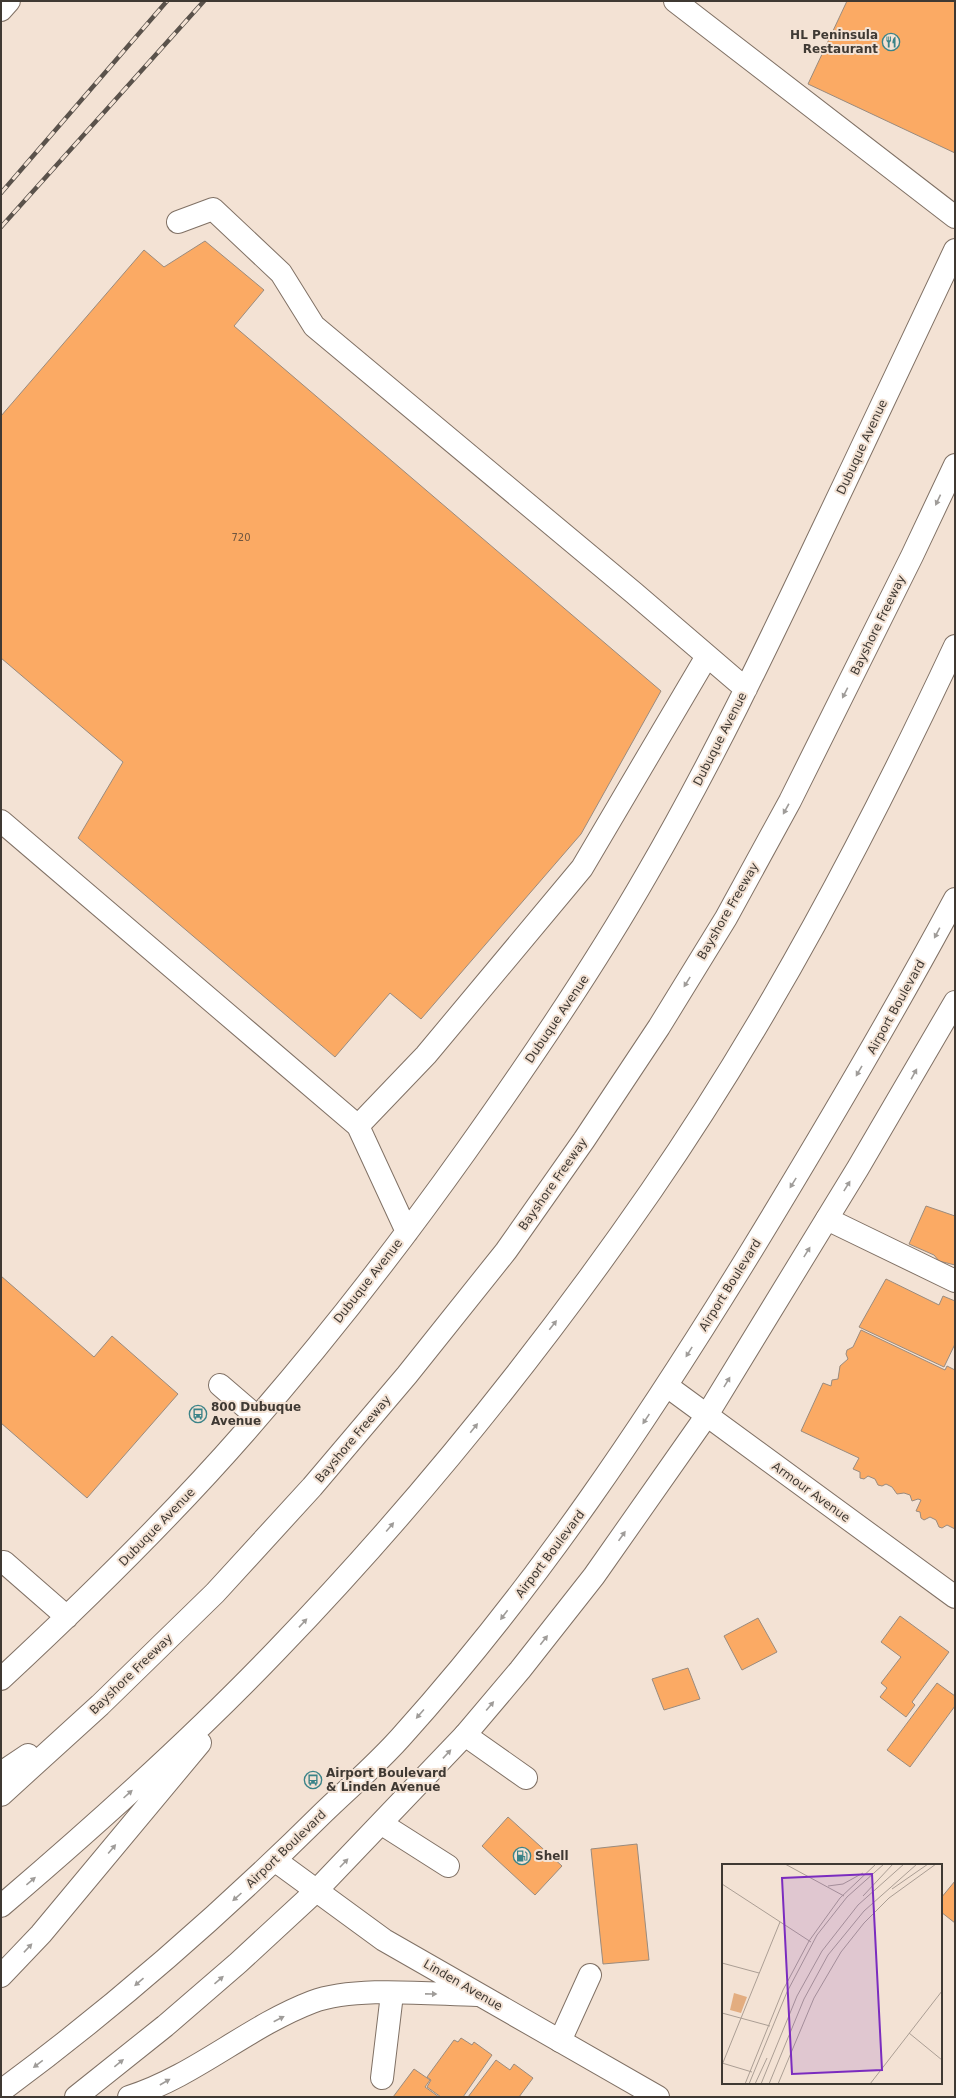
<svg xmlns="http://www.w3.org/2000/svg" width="956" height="2098" font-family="'DejaVu Sans',sans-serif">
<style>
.building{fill:#fbaa64;stroke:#9a8b7e}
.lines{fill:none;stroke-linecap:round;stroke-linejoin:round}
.minor-casing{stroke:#807165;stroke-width:24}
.major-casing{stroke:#807165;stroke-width:24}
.highway-casing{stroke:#807165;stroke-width:24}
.minor{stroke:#fff;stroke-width:22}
.major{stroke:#fff;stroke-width:22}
.highway{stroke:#fff;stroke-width:22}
.rail-casing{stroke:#5a524b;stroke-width:4.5}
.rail{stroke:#f3e2d4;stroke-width:3;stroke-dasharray:9;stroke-linecap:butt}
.oneway{fill:#9f9c99}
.labels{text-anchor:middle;stroke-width:4;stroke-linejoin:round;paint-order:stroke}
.number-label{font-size:10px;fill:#6e553f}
.poi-label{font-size:12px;font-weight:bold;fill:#3f3933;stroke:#f3e2d4;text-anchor:start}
.street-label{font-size:12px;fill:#3f3933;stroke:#f3e2d4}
.inset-road{fill:none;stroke:#ab9e94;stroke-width:1}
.view{fill:#7b2cbf;fill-opacity:0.15;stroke:#7b2cbf;stroke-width:2}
.inset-edge{fill:none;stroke:#3f3933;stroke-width:2}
</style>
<rect width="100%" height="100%" fill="#f3e2d4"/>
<path class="building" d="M847,1H955V153L808,84Z
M205,241L264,290L234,326L661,691L581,834L421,1019L390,993L335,1057L78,838L123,762L1,658V416L144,250L164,267Z
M926,1206L955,1216V1265L939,1261L934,1255L909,1244Z
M1,1276L94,1357L112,1336L178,1394L87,1498L1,1423Z
M886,1279L939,1305L943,1296L955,1301V1344L944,1367L859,1327Z
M861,1330L945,1370L947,1366L955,1370V1529L947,1525L942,1528L939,1527L936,1520L930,1517L924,1520L921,1518L920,1512L916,1511L921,1500L918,1499L912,1501L910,1495L904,1493L897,1494L892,1487L886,1484L882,1486L878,1485L875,1479L868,1476L864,1479L860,1478V1472L853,1469L859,1458L801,1431L823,1383L831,1386L832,1380L838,1379L840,1366L848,1359L846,1354L847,1350L853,1347Z
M900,1616L949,1652L912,1702L915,1705L906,1717L880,1697L887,1688L881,1683L901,1657L881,1642Z
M758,1618L777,1652L742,1670L724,1636Z
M688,1668L700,1699L664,1710L652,1679Z
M937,1683L955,1696V1706L910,1767L887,1750Z
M508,1817L562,1866L535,1895L482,1846Z
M637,1844L649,1960L603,1964L591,1849Z
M955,1881V1923L941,1912V1898Z
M461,2038L472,2045L474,2042L492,2055L463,2097H441L427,2087L431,2080L427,2077L454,2040L458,2042Z
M496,2060L510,2070L514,2064L533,2078L519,2097H468Z
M414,2069L430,2080L425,2087L439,2097H393Z"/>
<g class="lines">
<defs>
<path id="minor" d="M675,1L955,217
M1,10L9,1
M178,222L213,209L281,273L314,326L634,593L746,689
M1,821L358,1126L407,1232
M358,1126L426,1055L582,868L707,656
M827,1219L955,1281
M220,1385L257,1417
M667,1386L955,1597
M4,1562L67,1617
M1,1679C86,1600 169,1519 245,1432C324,1342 397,1248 466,1151C530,1061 592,970 647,874C711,764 766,649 821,533C866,439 910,345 955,250
M465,1735L526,1778
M382,1824L448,1866
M560,2041L590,1975
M382,2078L392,1994"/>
<path id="major" d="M276,1861L384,1940L658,2097
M1,2091C115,2007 222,1913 323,1813C349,1788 377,1764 401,1737C537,1586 647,1421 753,1248C823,1133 891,1018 955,899
M76,2097L165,2026L238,1963L316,1891L465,1735L520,1670L594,1576L707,1415L858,1168L955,1002
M129,2097C195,2076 247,2027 312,2002C355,1986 430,1994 477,1995"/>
<path id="highway" d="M1,1773L28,1755
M1,1795L100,1705L215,1593L312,1487L407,1375L506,1251L584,1140L659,1027L726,918L790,801L912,556L955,465
M1,1906C96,1825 190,1741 277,1650C414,1508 539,1353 651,1191C769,1020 867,834 955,646
M1,1976L41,1934L200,1743"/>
</defs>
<use href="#minor" class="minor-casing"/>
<use href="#major" class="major-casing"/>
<use href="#highway" class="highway-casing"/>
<use href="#minor" class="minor"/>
<use href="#major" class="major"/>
<use href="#highway" class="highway"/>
<defs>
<path id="rail" d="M1,193L167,1
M1,227L204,1"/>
</defs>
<use href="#rail" class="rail-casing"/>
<use href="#rail" class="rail"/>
</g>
<defs><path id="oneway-solid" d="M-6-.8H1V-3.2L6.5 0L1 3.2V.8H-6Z"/></defs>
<g class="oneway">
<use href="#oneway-solid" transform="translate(938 500) rotate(115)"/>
<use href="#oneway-solid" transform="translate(845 693) rotate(117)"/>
<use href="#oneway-solid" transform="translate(786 809) rotate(119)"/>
<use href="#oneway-solid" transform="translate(937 933) rotate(118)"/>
<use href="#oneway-solid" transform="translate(687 982) rotate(122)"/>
<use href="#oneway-solid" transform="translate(859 1071) rotate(120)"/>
<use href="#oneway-solid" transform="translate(914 1074) rotate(-61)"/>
<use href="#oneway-solid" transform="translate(793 1183) rotate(122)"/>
<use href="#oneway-solid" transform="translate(847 1186) rotate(-58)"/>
<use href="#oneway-solid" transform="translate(807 1252) rotate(-58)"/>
<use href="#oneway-solid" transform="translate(553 1325) rotate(-52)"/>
<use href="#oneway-solid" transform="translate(689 1352) rotate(122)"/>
<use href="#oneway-solid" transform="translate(727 1382) rotate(-59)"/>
<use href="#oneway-solid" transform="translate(646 1419) rotate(124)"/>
<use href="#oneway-solid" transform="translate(474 1428) rotate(-51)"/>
<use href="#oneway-solid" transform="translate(390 1527) rotate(-50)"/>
<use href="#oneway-solid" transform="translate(622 1536) rotate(-55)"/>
<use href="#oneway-solid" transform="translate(504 1615) rotate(127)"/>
<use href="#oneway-solid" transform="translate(303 1623) rotate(-47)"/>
<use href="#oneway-solid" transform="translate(544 1640) rotate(-52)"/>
<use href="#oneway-solid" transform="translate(490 1706) rotate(-50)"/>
<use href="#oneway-solid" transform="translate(420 1714) rotate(131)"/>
<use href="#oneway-solid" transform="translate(447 1754) rotate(-47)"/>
<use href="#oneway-solid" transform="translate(128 1794) rotate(-42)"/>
<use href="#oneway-solid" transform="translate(112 1849) rotate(-50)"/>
<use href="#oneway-solid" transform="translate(344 1863) rotate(-46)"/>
<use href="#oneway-solid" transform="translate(31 1881) rotate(-40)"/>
<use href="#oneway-solid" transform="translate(237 1897) rotate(138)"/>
<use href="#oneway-solid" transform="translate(28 1948) rotate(-47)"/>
<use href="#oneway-solid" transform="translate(219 1980) rotate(-41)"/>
<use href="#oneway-solid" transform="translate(139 1982) rotate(139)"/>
<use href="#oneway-solid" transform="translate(431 1994) rotate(1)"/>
<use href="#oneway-solid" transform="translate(279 2019) rotate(-27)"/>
<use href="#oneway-solid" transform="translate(119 2063) rotate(-39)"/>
<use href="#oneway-solid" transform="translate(38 2064) rotate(143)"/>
<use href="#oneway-solid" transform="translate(165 2082) rotate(-30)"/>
</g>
<defs>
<symbol id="restaurant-ring" viewBox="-11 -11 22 22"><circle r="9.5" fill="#f3e2d4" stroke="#3b8388" stroke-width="1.5"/><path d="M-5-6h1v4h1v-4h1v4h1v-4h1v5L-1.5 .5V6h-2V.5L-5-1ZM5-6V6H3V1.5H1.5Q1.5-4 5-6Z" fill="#3b8388"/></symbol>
<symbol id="bus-ring" viewBox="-11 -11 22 22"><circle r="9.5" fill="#f3e2d4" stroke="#3b8388" stroke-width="1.5"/><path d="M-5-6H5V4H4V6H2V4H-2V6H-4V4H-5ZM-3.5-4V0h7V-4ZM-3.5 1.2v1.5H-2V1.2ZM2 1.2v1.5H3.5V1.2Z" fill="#3b8388"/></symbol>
<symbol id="fuel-ring" viewBox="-11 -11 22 22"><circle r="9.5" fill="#f3e2d4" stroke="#3b8388" stroke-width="1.5"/><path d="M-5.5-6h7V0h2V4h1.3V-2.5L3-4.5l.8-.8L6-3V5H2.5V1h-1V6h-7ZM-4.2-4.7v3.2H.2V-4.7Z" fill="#3b8388"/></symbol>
</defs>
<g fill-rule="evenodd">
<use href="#restaurant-ring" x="881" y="32" width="20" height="20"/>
<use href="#bus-ring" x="188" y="1404" width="20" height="20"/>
<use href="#bus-ring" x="303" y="1770" width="20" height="20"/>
<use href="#fuel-ring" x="512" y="1846" width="20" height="20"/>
</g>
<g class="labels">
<g class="number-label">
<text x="241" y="541">720</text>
</g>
<g class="poi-label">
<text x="878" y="39" text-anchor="end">HL Peninsula<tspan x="878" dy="14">Restaurant</tspan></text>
<text x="211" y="1411">800 Dubuque<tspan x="211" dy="14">Avenue</tspan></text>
<text x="326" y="1777">Airport Boulevard<tspan x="326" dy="14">&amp; Linden Avenue</tspan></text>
<text x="535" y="1860">Shell</text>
</g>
<g class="street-label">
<text transform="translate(862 447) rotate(-65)" y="4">Dubuque Avenue</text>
<text transform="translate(878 625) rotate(-64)" y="4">Bayshore Freeway</text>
<text transform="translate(720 739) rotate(-63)" y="4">Dubuque Avenue</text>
<text transform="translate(728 911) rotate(-60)" y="4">Bayshore Freeway</text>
<text transform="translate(896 1007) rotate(-61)" y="4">Airport Boulevard</text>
<text transform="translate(557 1019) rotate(-56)" y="4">Dubuque Avenue</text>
<text transform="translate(553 1184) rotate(-55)" y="4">Bayshore Freeway</text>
<text transform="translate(368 1281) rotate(-52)" y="4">Dubuque Avenue</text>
<text transform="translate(730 1285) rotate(-58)" y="4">Airport Boulevard</text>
<text transform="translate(353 1439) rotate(-50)" y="4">Bayshore Freeway</text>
<text transform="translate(811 1492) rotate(36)" y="4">Armour Avenue</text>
<text transform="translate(157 1527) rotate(-46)" y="4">Dubuque Avenue</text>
<text transform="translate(550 1554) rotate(-53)" y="4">Airport Boulevard</text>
<text transform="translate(131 1674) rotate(-44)" y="4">Bayshore Freeway</text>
<text transform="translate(286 1849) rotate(-44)" y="4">Airport Boulevard</text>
<text transform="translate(463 1985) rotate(30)" y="4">Linden Avenue</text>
</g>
</g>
<g transform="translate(722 1864)">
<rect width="220" height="220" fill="#f3e2d4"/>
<path d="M12,129L25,133L19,149L8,146Z" fill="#e3ad80"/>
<path class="inset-road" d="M63,0L122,32M0,20L89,78M106,22L121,20L141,9M170,25L206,0M141,32L171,0M0,99L37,109M0,149L48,162M187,169L220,196M0,199L30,208M0,201L58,58M23,220L61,126L87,77L118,34L154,0M27,220L65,128L95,71L125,33L162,0M33,220L45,194M39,220L75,132L100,87L136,41L182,0M47,220L82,135L106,91L142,47L195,0M56,220L92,134L119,88L142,59L167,34L214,0M148,220L220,127"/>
<path class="view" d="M150,10L160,206L70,210L60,14Z"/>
<rect width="220" height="220" class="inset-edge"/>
</g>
<rect width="956" height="2098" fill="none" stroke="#3f3933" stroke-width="4"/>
</svg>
